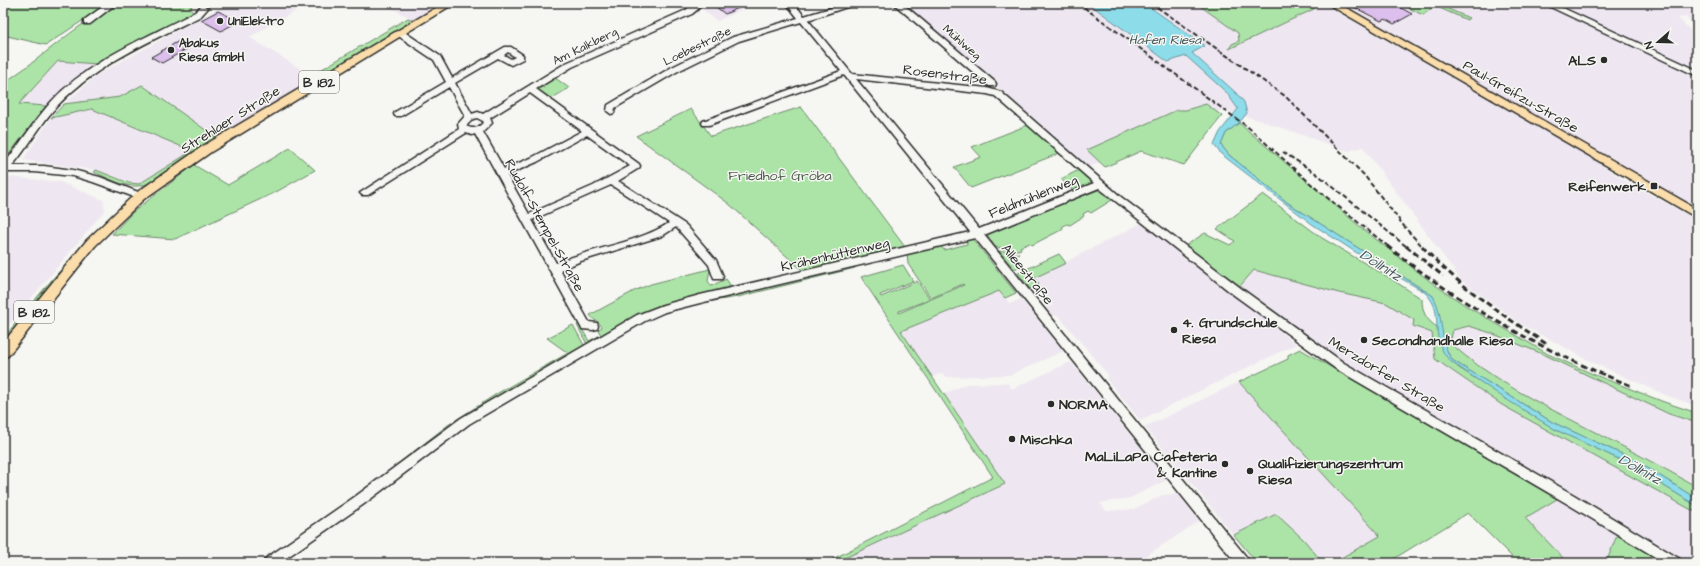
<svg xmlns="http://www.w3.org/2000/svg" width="1700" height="566" font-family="'Architects Daughter',sans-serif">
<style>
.built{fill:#eee6f0}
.green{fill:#ace4a8;stroke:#6c886a}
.water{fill:#8ddcea;stroke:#66959e}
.building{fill:#dcbfed;stroke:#2b2b2b}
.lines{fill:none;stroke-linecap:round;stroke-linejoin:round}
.minor-casing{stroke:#2b2b2b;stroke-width:3}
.major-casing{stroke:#2b2b2b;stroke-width:3}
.minor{fill:#f6f6f2;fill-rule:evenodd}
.major{fill:#faddab;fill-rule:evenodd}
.rail-far1{stroke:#2b2b2b;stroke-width:2;stroke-dasharray:5 2.5;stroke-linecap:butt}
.rail{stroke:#2b2b2b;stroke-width:3;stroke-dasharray:6 3.5;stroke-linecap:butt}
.poi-dot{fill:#2b2b2b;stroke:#f6f6f2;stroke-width:1.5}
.labels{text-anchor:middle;stroke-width:3;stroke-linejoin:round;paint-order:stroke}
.far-poi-label{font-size:12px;font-weight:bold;fill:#2b2b2b;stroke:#f6f6f2;text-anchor:start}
.far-street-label{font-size:12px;fill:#2b2b2b;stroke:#f6f6f2}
.far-water-label{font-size:13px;font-style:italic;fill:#44575b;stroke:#f6f6f2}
.shield{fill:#f6f6f2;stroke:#686867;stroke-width:1}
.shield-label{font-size:13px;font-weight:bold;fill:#2b2b2b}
.poi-label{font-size:14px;font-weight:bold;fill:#2b2b2b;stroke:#f6f6f2;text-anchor:start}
.street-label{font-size:14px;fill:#2b2b2b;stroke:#f6f6f2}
.park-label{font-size:14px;fill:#4b594a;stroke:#f6f6f2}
.water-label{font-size:15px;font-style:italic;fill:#44575b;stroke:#f6f6f2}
</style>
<rect width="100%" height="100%" fill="#f6f6f2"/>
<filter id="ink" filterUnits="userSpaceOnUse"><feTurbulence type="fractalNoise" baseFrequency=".025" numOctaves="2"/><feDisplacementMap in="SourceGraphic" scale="8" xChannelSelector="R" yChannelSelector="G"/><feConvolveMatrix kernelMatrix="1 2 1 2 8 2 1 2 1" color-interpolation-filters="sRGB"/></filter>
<g filter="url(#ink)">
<path class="built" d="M228,3H310L249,37L317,79L217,138L142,85L120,97L64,104L97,75Z
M388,3H443L414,21L408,18L409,17L385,5Z
M701,3H756L717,21L700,7Z
M903,3H1088L1168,62L1186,56L1204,45L1144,3H1322L1595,160L1622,179L1697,220V406L1668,396L1596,364L1521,324L1462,281L1363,147L1348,151L1259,120L1222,110L1087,168L1005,98L1006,94L1003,92Z
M1338,3H1541L1697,76V208Z
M1550,3H1697V29L1686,17L1678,18L1697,37V71Z
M58,61L97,64L77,78L46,106L19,104Z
M92,109L132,126L193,151L139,184H135L96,170L23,160L51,118Z
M7,177L60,182L103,200L105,210L3,332V182Z
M1142,223L1296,344L1140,420L1106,378L1109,376L1059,316L1052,315L1046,308L1053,305L1037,286L1039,284L1034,278L1066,263L1071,259Z
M1254,270L1339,293L1386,302L1403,313L1414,320V326L1432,333L1435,359L1502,405L1697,513V563H1689L1494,447L1342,363L1304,336L1240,286Z
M999,291L1010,304L1021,299L1063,351L1010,375L947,377L942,373L932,377L900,331Z
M1469,326L1502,337L1545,355L1669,414L1697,423V487L1648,459L1526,397L1466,358L1450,343L1453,330Z
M1071,362L1167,480L1130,498L1100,503L1106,511L1134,509L1163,495L1178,494L1199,521L1135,563H834L1005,484L944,394L967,384L1007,383L1012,389Z
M1239,382L1381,536L1332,563H1323L1304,540L1276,514L1234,535L1145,427Z
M1557,499L1617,535L1606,563H1568L1525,518Z"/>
<path class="green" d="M3,3H109L46,45L3,35Z
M118,3H191L192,12L190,14L97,64L58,61L19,104L46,106L3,162V84C13,76 23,70 33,62C50,49 66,36 83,24L88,25Z
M1196,3H1312L1314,9L1229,49L1232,44L1239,41L1238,33Z
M1398,3H1435L1469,18L1467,20L1435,6L1423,15Z
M408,18L414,21L317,79L312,75Z
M554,77L569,88L549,100L536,90L542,87L544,88L543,86L551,81Z
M142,85L217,138L149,183C131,192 111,179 94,172L96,170L129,183L139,184L192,151L92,109L51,118L64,104L120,97Z
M1206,104L1222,116L1184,165L1141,151L1105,167L1087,150L1177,110H1186Z
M801,107L905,247L935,240L936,242L734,287L803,271L728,203L636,136L691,109L711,136Z
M1239,123L1364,230L1435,285L1468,307L1548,354L1595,375L1664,402L1697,413V423L1669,414L1545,355L1491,333L1469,326L1453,330L1450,343C1490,379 1539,403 1587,428C1624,447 1661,466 1697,487V499L1635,460L1552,422L1452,360L1444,345L1433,296L1288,203L1229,155L1221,145L1226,133Z
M1028,125L1060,153L971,188L954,167L981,157L972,147Z
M290,148L315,170L276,192L175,239L112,234L133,212L194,165L228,185Z
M1079,170L1093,183L1073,191L1061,179Z
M1098,190L1112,200L1091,213L1088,211L1083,214L1084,216L1070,225L1067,224L1062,227L1063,229L1032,245L1030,243L1020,247L1021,249L1018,250L995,247L987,234Z
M1263,194L1322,238L1388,277L1422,299C1422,312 1426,320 1437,327C1439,345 1444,357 1459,368L1556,430L1623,461L1697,506V513L1502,405L1435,359L1432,333L1413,326L1414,320L1386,303L1339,293L1254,270L1240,286L1185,246L1205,233L1230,245L1235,241L1217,229Z
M971,237L1016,293L1005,298L999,291L901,331L1005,484L834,563H825L993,477L861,277L903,265L913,281L880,295L881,297L917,281L930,299L899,311V313L964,285L963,284L931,298L908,264L907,254L941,246L944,250L967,244L966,239Z
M86,244L3,347V339L22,315L56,275Z
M999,251H1007L1019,254L1012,257L1021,266L1014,269Z
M1059,254L1066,263L1034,278L1039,284L1030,289L1018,273Z
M858,265L855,268L738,297L701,303L675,309L642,322L485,412L452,434L361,505L280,563H275L360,503L466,423L641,321L675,308Z
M710,269L708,281L711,286L726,279L733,289L675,303L588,346L577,325L579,324L589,341L601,335L598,330L602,327C599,321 594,321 590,315L634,291L651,284Z
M573,325L585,347L551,368L264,563H261L356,496L448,425L498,393L568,353L547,338Z
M1300,349L1557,499L1525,518L1568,563H1518L1468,513L1387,563H1332L1380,536L1239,382L1288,359V355Z
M1276,514L1304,540L1323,563H1257L1234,535Z
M1617,535L1664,563H1606Z"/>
<path class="water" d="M1088,3H1144L1205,46L1192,53L1235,92L1244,102L1247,113L1239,123L1226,133L1221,145L1229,155L1288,203L1433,296C1445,316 1438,340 1452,360L1552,422L1635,460L1697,499V506L1623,461L1556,430L1504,398L1450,361C1446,356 1442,351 1440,345C1433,324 1443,308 1423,291L1357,253L1312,224L1221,154L1214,145L1220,132L1238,109L1226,92L1186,56L1168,62Z"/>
<path class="building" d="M711,3H750L725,14Z
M1346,3H1392L1412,14L1394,24L1385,19L1381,21Z
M218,11L239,21L221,31L201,20Z
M179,41L190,47L162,63L151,57Z"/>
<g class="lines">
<defs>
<path id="minor" d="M108,3H117L90,24H84V20Z
M693,3H701L698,9L692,14L572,67L536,89L639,164L640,166L639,168L618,181L686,225L716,260L723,276L722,279H714L709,265L676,227L662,236L581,261L560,270L589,322L597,323L598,326L597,329L593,330L582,329L475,134L472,135L466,133L368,195H362L360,193L459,129L458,124L465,116L449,87L401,116H395L394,114L395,112L446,82L434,60L397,35V31H403L440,56L452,78L505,47H511L523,55V59L511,65L498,58L455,83L472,114L478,112L483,114L566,63L686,10ZM508,52L515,57L511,59L504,55ZM530,93L582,131L531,158L504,169L483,132L492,123L490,118ZM477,118L483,121L484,122C478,128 474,130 466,126L473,119ZM587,135L630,166L593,186L529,214L507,175L537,162ZM611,185L669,223C638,243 592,248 556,263L532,220Z
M786,3H794L804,16L847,3H859L808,20L852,74L987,88L1001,92L1121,197L1242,289L1344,363L1574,495L1680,559L1682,563H1665L1566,503L1336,369L1234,295L1099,188L984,235L1248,559L1250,563H1236L975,238L700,303L665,312L645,321L469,424L364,504L279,563H263L265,559L356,496L461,418L637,315L663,305L700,295L970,232L844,75L709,125H703L702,123L703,121L841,71L801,22L739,41L678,71L615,108L614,113L611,114L607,111L608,105L672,67L733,37L798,18ZM856,79L987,94L995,96L1094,183L979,229Z
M893,3H902L995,82L996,84L995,86H989Z
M1542,3H1552L1697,70V76Z
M201,6H204L208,8L201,16C151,41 97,64 58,105C41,123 29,146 12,166H44L73,170L100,177L143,194L145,196L143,198H137L93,182L73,176L34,172H7L3,174V165C20,145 33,122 51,102C89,60 146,38 195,12Z"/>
<path id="major" d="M444,3H455L211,152L144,199L95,246L8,356L3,357V343L87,240L136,193L203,146Z
M1326,3H1338L1697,209V218Z"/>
</defs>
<use href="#minor" class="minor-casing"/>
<use href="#major" class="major-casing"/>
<use href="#minor" class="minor"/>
<use href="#major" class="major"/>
<path class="rail-far1" d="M1078,3L1249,128L1319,191L1389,247
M1151,3L1285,96L1364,175L1407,230L1423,247
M1690,3L1697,8
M1283,152L1317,174L1407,247"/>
<path class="rail" d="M1387,246C1463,306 1542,351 1632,386
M1406,246L1443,276
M1422,246C1458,286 1503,315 1548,345"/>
</g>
</g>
<g class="poi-dot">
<circle cx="220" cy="21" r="4"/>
<circle cx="171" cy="50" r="4"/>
<circle cx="1604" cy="60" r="4"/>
<rect x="1650" y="182" width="8" height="8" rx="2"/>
<circle cx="1174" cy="330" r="4"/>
<circle cx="1364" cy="340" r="4"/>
<circle cx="1051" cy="404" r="4"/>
<circle cx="1012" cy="439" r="4"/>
<circle cx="1225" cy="464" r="4"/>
<circle cx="1250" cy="471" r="4"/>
</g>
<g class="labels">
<g class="far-poi-label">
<text x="228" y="25">UniElektro</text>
<text x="179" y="47">Abakus<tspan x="179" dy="14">Riesa GmbH</tspan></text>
</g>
<g class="far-street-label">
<text transform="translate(962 42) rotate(41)" y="4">Mühlweg</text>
<text transform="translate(585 46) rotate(-26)" y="4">Am Kalkberg</text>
<text transform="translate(697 46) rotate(-26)" y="4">Loebestraße</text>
</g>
<g class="far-water-label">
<text x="1165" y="44">Hafen Riesa</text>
</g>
<g class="shield">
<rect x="299" y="71" width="40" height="22" rx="3"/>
<rect x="14" y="301" width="40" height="22" rx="3"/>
</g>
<g class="shield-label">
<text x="319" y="87">B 182</text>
<text x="34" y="317">B 182</text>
</g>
<g class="poi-label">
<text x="1596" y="65" text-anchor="end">ALS</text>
<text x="1646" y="191" text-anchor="end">Reifenwerk</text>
<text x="1182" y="327">4. Grundschule<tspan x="1182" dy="16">Riesa</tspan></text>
<text x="1372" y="345">Secondhandhalle Riesa</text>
<text x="1059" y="409">NORMA</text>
<text x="1020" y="444">Mischka</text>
<text x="1217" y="461" text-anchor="end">MaLiLaPa Cafeteria<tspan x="1217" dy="16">&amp; Kantine</tspan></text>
<text x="1258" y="468">Qualifizierungszentrum<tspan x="1258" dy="16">Riesa</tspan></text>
</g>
<g class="street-label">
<text transform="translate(945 74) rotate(7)" y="5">Rosenstraße</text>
<text transform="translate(1521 96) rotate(30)" y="5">Paul-Greifzu-Straße</text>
<text transform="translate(230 119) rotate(-32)" y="5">Strehlaer Straße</text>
<text transform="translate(1033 196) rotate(-22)" y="5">Feldmühlenweg</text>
<text transform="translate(545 225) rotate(61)" y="5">Rudolf-Stempel-Straße</text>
<text transform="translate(835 254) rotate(-13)" y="5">Krähenhüttenweg</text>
<text transform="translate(1028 274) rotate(51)" y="5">Alleestraße</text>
<text transform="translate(1387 374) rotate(31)" y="5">Merzdorfer Straße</text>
</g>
<g class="park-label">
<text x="780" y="180">Friedhof Gröba</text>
</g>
<g class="water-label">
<text transform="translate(1381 265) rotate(32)" y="5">Döllnitz</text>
<text transform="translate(1640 469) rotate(29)" y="5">Döllnitz</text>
</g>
</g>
<rect width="1700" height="566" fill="none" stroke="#f6f6f2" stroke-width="16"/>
<rect x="8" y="8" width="1684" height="550" fill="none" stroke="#2b2b2b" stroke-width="1.5" filter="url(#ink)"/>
<g transform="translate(1658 42) rotate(250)" stroke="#f6f6f2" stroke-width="3" paint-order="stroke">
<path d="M0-3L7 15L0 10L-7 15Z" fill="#2b2b2b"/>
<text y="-6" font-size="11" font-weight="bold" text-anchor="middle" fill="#2b2b2b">N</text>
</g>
</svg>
